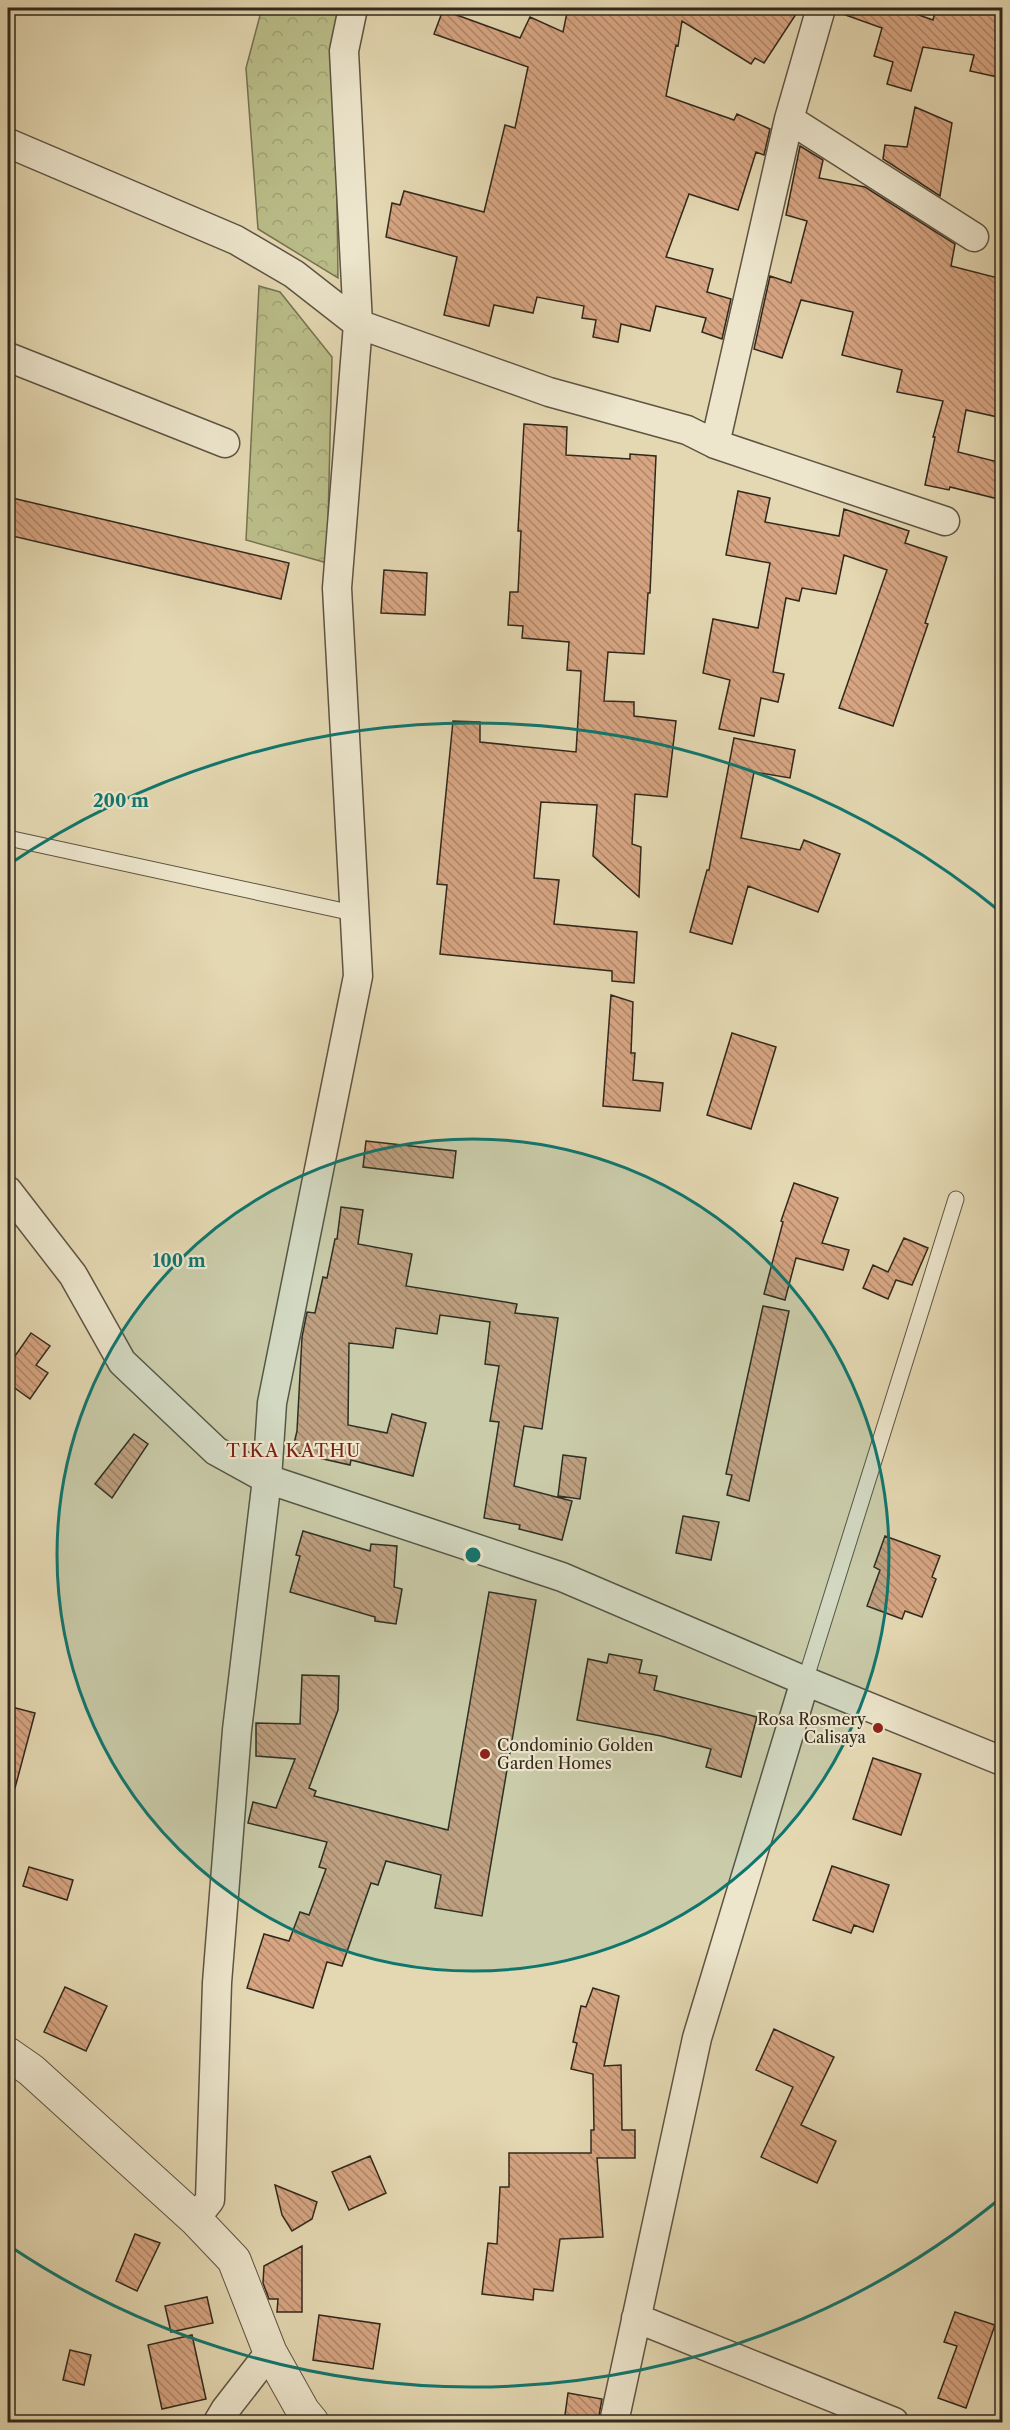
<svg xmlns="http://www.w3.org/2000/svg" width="1010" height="2430" font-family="'Libre Caslon Text',serif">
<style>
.park{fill:url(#park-crowns);stroke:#767252;stroke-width:1.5}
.building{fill:url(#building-back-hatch);stroke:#31281c;stroke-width:1.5}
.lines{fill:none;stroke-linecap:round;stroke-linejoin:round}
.service-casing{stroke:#5e5442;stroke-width:17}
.minor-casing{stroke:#5e5442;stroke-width:31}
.tertiary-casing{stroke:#5e5442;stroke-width:35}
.service{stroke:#ede6cd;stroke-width:15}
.minor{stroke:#ede6cd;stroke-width:28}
.tertiary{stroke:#ede6cd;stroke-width:33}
.ring{fill:none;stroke:#0f766e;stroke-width:3}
.poi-dot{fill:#8f2418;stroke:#ede6cd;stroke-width:2}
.labels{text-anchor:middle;stroke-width:4.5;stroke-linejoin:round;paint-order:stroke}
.poi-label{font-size:16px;fill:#31281c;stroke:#ede6cd;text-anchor:end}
.neighbourhood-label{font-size:18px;letter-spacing:1.5px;fill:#7a1f14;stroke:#ede6cd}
.centre{fill:#0f766e;stroke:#ede6cd;stroke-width:3}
.ring-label{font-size:18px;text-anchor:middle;font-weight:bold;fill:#0f766e;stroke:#ede6cd;stroke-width:4.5;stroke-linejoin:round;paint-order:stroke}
</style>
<defs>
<pattern id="park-crowns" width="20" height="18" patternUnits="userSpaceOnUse" patternTransform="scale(1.5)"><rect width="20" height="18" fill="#babd88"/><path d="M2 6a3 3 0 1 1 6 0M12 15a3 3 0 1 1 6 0" fill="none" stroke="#a0a275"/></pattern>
<pattern id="building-back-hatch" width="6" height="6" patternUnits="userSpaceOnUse" patternTransform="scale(1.5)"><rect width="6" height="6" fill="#d7a582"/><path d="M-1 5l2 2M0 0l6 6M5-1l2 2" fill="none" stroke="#af866a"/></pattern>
</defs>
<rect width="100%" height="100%" fill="#e4d8b2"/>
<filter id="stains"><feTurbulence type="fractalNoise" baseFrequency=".00333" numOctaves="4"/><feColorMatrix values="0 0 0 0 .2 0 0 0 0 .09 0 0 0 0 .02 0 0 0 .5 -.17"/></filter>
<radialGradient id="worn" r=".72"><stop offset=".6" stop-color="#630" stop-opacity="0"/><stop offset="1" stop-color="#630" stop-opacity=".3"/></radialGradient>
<path class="park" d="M262,8H341L335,56L338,278L258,229L246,68Z
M259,286L280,292L332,357L327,563L246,540Z"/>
<path class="building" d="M568,8H800L764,63L755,58L751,64L682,21L678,46L676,45L666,96L734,120L737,114L770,129L764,155L756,152L738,210L689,194L666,257L713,269L707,292L731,299L722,339L702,332L706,318L656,306L650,331L621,324L618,342L593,337L596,320L582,318L584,306L537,297L533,313L494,305L489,326L444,315L457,257L386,237L392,203L400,205L404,191L484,212L505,125L515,128L528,67L434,34L443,10L520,38L530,17L563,32Z
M837,8H899L933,20L936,8H1002V78L970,71L974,55L923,47L911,91L887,84L893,62L874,56L882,28L837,12Z
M915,107L952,123L940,196L883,159L885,145L907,147Z
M800,146L823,160L819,178L865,187L955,244L951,266L1002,279V418L966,410L958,452L1002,463V500L950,487L949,490L925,485L935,437H933L943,401L897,392L902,370L842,355L853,312L801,300L782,358L754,349L770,276L791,283L807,221L786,215Z
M524,424L567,427L566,455L630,459V454L656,456L650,593H648L644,654L608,652L604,701L634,702V716L676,721L667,797L635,794L632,844L641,847L639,897L593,856L597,805L541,802L534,878L559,880L554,924L637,932L634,983L612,981V971L440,954L447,885L437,884L453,721L480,722V742L576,752L581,671L567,670L569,642L522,638L523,626L508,625L510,592H518L521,531H518Z
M738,491L770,498L765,522L839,536L844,509L909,531L905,543L947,557L925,623L928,624L893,726L839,708L887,570L844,555L836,594L802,588L799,601L786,598L773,672L784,674L778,702L761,698L754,736L719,729L730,680L703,673L713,619L758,628L770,563L726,555Z
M8,497L289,563L281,599L8,535Z
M384,570L427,573L425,615L381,613Z
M734,738L795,750L790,778L754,772L741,838L800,850L804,840L840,854L818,912L748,886L732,944L690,932L707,870H709Z
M611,995L633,1002L631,1053H635L633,1080L663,1083L660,1111L603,1106Z
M732,1033L776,1047L751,1129L707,1115Z
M366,1141L456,1151L453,1178L363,1167Z
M794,1183L838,1198L822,1243L849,1250L843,1270L796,1258L785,1300L764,1294L783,1222L781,1221Z
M341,1207L363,1210L358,1244L412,1254L406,1286L517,1304L515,1313L558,1318L542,1429L524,1426L514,1486L572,1501L562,1540L519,1529L520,1525L484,1518L499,1422L490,1421L499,1366L485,1364L490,1322L440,1315L437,1334L396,1328L393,1348L349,1343L348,1425L387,1433L392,1414L426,1423L413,1476L351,1460L350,1465L292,1452L297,1431L302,1337L307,1312L315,1313L323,1277L327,1278L335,1239H337Z
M904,1238L928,1248L912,1285L896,1280L888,1299L863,1288L873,1265L888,1272Z
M763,1306L789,1311L749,1501L727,1495L732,1475L726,1474Z
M31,1333L50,1346L36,1365L48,1373L30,1399L8,1383V1366Z
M134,1434L148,1444L112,1498L95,1484Z
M563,1455L586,1458L580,1499L558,1496Z
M683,1516L719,1522L711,1560L676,1553Z
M303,1531L370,1551L371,1544L397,1546L394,1587L402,1589L396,1624L375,1621V1617L290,1592L300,1556L296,1555Z
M885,1536L940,1556L932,1577L936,1579L922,1617L905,1611L902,1619L867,1606L880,1570L874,1567Z
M489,1592L536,1600L482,1916L435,1908L441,1875L386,1861L378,1885L371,1883L342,1966L327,1962L313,2008L247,1988L264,1934L289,1941L300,1912L309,1915L326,1869L319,1867L327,1842L248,1823L253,1802L276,1808L295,1759L256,1756V1723L300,1724L302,1675L339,1676L338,1710L309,1788L316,1791L314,1796L448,1830Z
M609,1654L642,1660L639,1673L657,1676L654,1690L757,1717L741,1777L706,1767L711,1749L661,1736L577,1720L588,1659L607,1663Z
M8,1706L35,1713L15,1788L8,1787Z
M873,1758L921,1774L901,1835L853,1819Z
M832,1866L889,1885L873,1932L854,1925L851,1933L813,1920Z
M29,1867L73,1880L67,1900L23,1886Z
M65,1987L107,2006L86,2051L44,2032Z
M593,1988L619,1996L604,2066L621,2065L622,2130H635V2158H597L603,2237L560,2239L553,2291L534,2289L533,2300L482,2294L488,2243L497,2244L500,2187H509V2153H591V2130H594L593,2074L571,2069L577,2043L573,2042L581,2006L586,2007Z
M774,2029L834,2057L801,2125L836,2141L817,2183L761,2157L793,2087L756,2070Z
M370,2156L386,2193L349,2210L332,2172Z
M275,2185L317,2202L312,2219L292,2231L282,2215Z
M135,2234L160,2243L137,2291L116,2281Z
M302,2246V2312H277L278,2299H269L263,2283L264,2266Z
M207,2297L213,2323L171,2332L165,2306Z
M955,2312L995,2325L966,2408L938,2398L957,2346L944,2342Z
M319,2315L380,2324L373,2369L313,2360Z
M192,2335L206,2399L162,2409L148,2345Z
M70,2350L91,2355L84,2385L63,2380Z
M568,2393L602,2399L598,2421L565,2415Z"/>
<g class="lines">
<defs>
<path id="service" d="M8,838L353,913
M805,1681L956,1199"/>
<path id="minor" d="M789,119L974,237
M8,143L236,240L294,274L358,324L549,392L687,430L715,444L945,521
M8,357L225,443
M715,444L789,119L821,8
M8,1191L73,1275L122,1362L216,1451L267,1479L562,1577L805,1681L1002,1761
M195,2219L210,2200L217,1983L237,1730L267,1479L272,1403L358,976L337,588L358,324L344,51L353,8
M636,2318L894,2422
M218,2422L225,2410L270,2352
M614,2422L697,2038L805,1681"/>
<path id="tertiary" d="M8,2054L31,2070L195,2219L234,2260L270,2352L303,2411L312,2422"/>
</defs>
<use href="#service" class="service-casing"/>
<use href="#minor" class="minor-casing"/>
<use href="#tertiary" class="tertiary-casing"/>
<use href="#service" class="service"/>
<use href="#minor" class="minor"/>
<use href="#tertiary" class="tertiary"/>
</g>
<circle cx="473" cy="1555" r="416" fill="#0f766e" fill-opacity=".12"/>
<g class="ring">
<circle cx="473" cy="1555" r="416"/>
<path d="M1002 2197A832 832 0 0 1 8 2245M8 865A832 832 0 0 1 1002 913"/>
</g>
<g class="poi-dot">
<circle cx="878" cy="1728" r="6"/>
<circle cx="485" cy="1754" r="6"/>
</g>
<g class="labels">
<g class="poi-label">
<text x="866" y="1725">Rosa Rosmery<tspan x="866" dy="18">Calisaya</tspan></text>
<text x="497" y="1751" text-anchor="start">Condominio Golden<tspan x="497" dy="18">Garden Homes</tspan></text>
</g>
<g class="neighbourhood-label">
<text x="294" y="1457">TIKA KATHU</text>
</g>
</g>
<circle cx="473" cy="1555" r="9" class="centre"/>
<g class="ring-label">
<text x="121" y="807">200 m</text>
<text x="179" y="1267">100 m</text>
</g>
<rect width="1010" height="2430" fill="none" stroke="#e4d8b2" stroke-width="30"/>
<rect x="9" y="9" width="992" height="2412" fill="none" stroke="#31281c" stroke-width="3"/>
<rect x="15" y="15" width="980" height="2400" fill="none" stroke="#31281c" stroke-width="1.5"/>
<rect width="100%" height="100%" filter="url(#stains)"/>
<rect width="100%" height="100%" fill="url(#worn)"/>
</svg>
